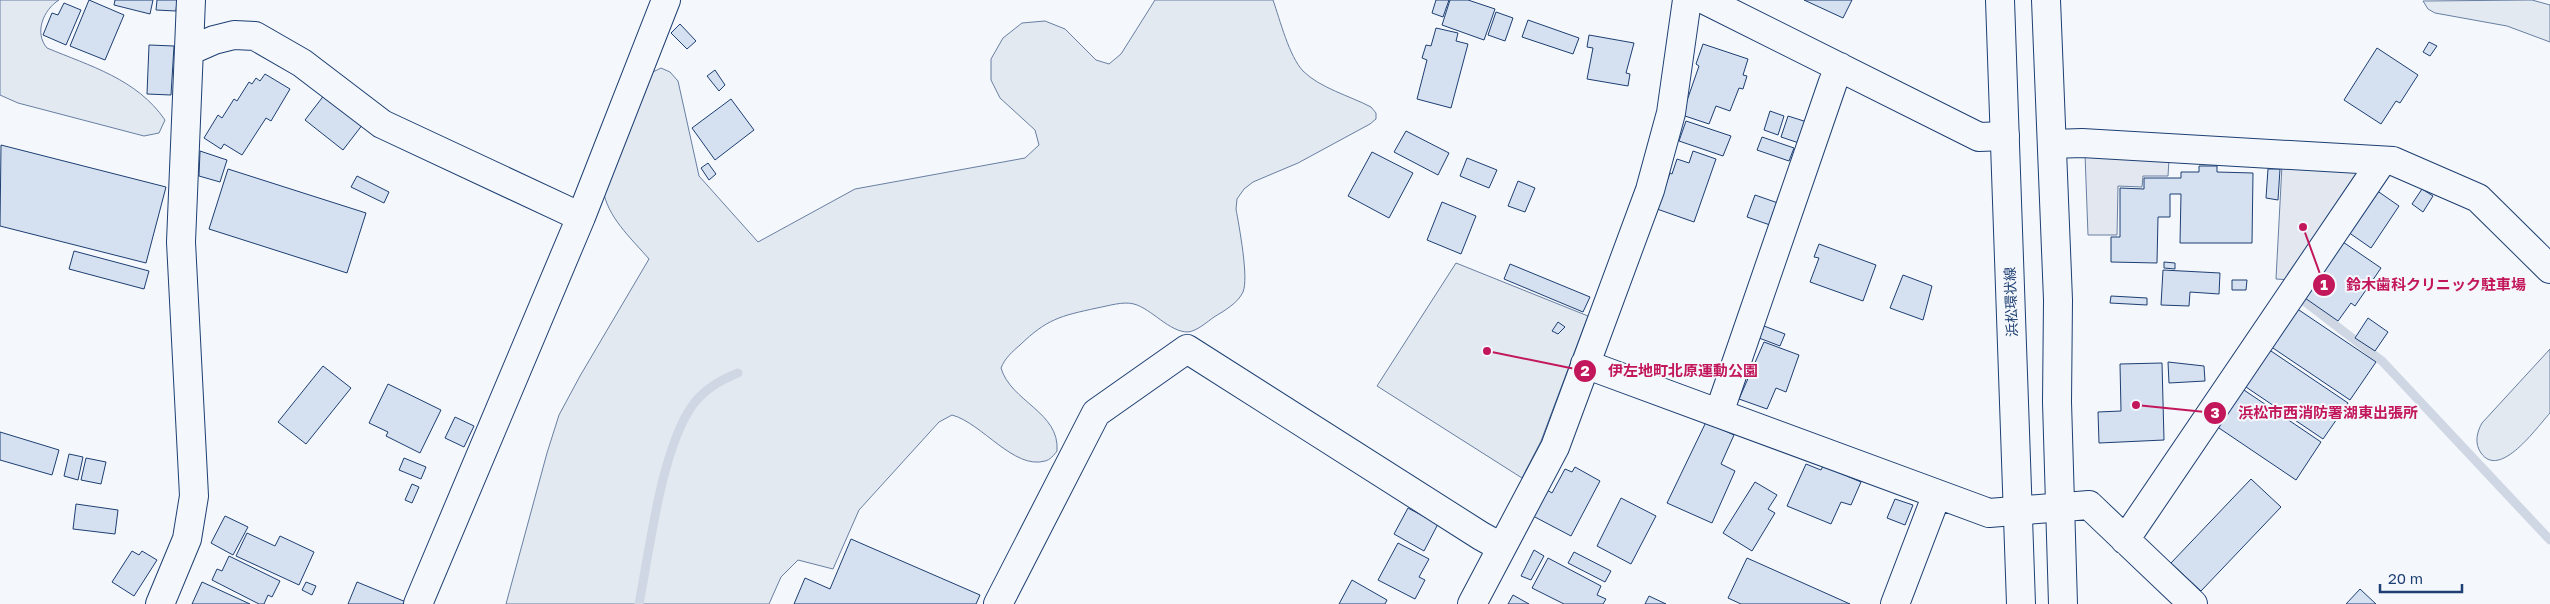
<svg xmlns="http://www.w3.org/2000/svg" width="2550" height="604" font-family="'Golos Text','Noto Sans JP',sans-serif">
<style>
.green{fill:#e3e9f0;stroke:#687fa3}
.parking{fill:#e3e8f0;stroke:#687fa3}
.lines{fill:none;stroke-linecap:round;stroke-linejoin:round}
.stream{stroke:#cfd7e4;stroke-width:9}
.building{fill:#d5e0f0;stroke:#1d3f73}
.minor-casing{stroke:#1d3f73;stroke-width:30}
.major-casing{stroke:#1d3f73;stroke-width:30}
.minor{stroke:#f4f7fb;stroke-width:28}
.major{stroke:#f4f7fb;stroke-width:28}
.labels{text-anchor:middle;stroke-width:4;stroke-linejoin:round;paint-order:stroke}
.street-label{font-size:14px;fill:#1d3f73;stroke:#f4f7fb}
.leader{fill:none;stroke:#c2185b;stroke-width:2}
.callout-dot{fill:#c2185b;stroke:#f4f7fb;stroke-width:2}
.mark-label{font-size:15px;text-anchor:middle;font-weight:bold;fill:#fff}
.callout-label{font-size:15px;text-anchor:middle;font-weight:bold;fill:#c2185b;stroke:#f4f7fb;stroke-width:4;stroke-linejoin:round;paint-order:stroke}
</style>
<rect width="100%" height="100%" fill="#f4f7fb"/>
<path class="green" d="M0,0H59C43,10 34,33 47,48C90,66 137,79 165,120L159,133L144,136L18,103L0,95Z
M1155,0H1273C1280,20 1289,56 1303,71C1320,88 1350,96 1371,107L1376,113V119L1370,124L1298,163L1253,182L1244,189L1237,199L1236,209C1239,226 1249,278 1243,292C1238,303 1224,311 1214,317C1207,322 1197,331 1188,332C1169,332 1152,309 1134,304C1123,301 1108,306 1097,308C1060,316 1047,319 1020,345C1012,352 1005,358 1001,368C1011,402 1060,412 1057,451C1054,455 1050,460 1045,461C1014,470 982,423 952,415L939,422L859,510L833,569L798,560L781,577L769,604H506L547,453L559,415L580,376L649,259C631,238 607,217 603,189L644,82L653,72L661,68L670,72L678,81L699,176L758,242L855,189L1025,158L1039,145L1035,130L1000,98L991,80V59L1003,38L1022,23L1045,21L1065,29L1096,60L1109,64L1121,54Z
M2532,0L2550,5V42L2507,26L2435,13L2428,9L2423,1Z
M1456,263L1588,316L1541,441L1522,478L1377,386Z
M2550,349V413C2537,427 2500,480 2481,453C2474,443 2477,432 2482,423Z"/>
<path class="parking" d="M2085,154L2169,159L2168,176H2143L2142,187L2118,186L2117,235H2088Z
M2282,165L2358,170L2361,176L2291,280L2276,279Z"/>
<g class="lines">
<path class="stream" d="M2304,301L2382,361L2550,540
M639,604C650,548 661,451 692,406C704,389 720,380 738,373"/>
</g>
<path class="building" d="M89,0L124,15L105,60L70,46Z
M115,0H153L150,14L114,5Z
M157,0H177L176,11L156,10Z
M1436,0H1449L1443,17L1432,13Z
M1450,0H1468L1495,9L1484,40L1442,25Z
M1804,0H1852L1843,18Z
M64,3L81,10L66,45L43,35L52,13L58,15Z
M1496,12L1513,18L1505,41L1488,35Z
M1528,20L1579,38L1573,54L1522,37Z
M680,24L696,41L687,49L671,33Z
M1436,28L1458,33L1456,41L1468,44L1451,108L1417,99L1427,60L1422,58L1426,45L1431,46Z
M1589,35L1634,43L1626,73L1630,74L1628,86L1587,79L1593,48L1587,47Z
M2429,42L2437,46L2430,56L2423,52Z
M1703,44L1748,59L1743,75L1747,76L1743,89L1739,88L1730,111L1716,106L1709,124L1682,115L1699,66L1696,64Z
M149,45L174,46L171,95L147,94Z
M2377,48L2418,75L2400,103L2396,101L2381,124L2344,100Z
M715,70L725,85L719,91L707,76Z
M265,74L290,89L271,121L266,118L242,155L224,144L221,149L204,138L218,115L222,118L234,99L237,101L249,82L252,84L256,78L260,81Z
M325,94L363,124L343,150L305,120Z
M731,99L754,130L715,160L692,128Z
M1770,111L1784,116L1778,135L1764,130Z
M1788,116L1807,122L1799,143L1781,137Z
M1686,121L1731,136L1723,156L1679,141Z
M1406,131L1449,153L1438,175L1394,152Z
M1762,137L1794,148L1789,161L1757,150Z
M1,145L166,187L146,263L0,226Z
M200,151L227,160L220,182L199,176Z
M1693,151L1716,159L1694,222L1657,209L1670,173L1672,174L1677,159L1689,163Z
M1372,152L1413,173L1389,218L1348,196Z
M1467,158L1497,170L1489,188L1460,176Z
M708,163L716,174L709,180L701,168Z
M2199,166H2217V172L2253,173L2252,243H2180L2181,194H2170V217H2158L2157,263L2111,262V237H2120V188L2144,189V178H2181V172H2199Z
M228,169L366,213L347,273L209,229Z
M2268,169H2280L2278,200L2266,198Z
M357,176L389,192L384,203L351,187Z
M1518,181L1535,188L1525,212L1508,206Z
M2422,189L2433,196L2423,212L2412,204Z
M2376,190L2399,206L2371,248L2348,232Z
M1755,195L1778,203L1770,225L1747,217Z
M1442,202L1476,216L1461,254L1427,240Z
M2343,242L2381,268L2355,306L2351,303L2338,321L2305,298Z
M1819,244L1876,265L1863,301L1810,282L1819,258L1814,257Z
M74,251L149,271L144,289L69,269Z
M2164,262L2175,263V269L2164,268Z
M1510,264L1590,297L1583,312L1504,279Z
M2163,270L2220,273L2219,294L2190,292L2189,306L2161,305Z
M1903,275L1932,286L1923,320L1890,308Z
M2232,280H2247L2246,290H2232Z
M2111,296L2147,298V305L2110,303Z
M2296,308L2376,362L2350,400L2270,346Z
M2368,318L2388,332L2375,351L2355,338Z
M1558,322L1565,327L1558,334L1552,331Z
M1764,326L1785,334L1780,346L1759,338Z
M1764,342L1799,355L1786,392L1776,388L1767,409L1739,399Z
M2268,349L2348,403L2323,439L2243,385Z
M2168,362L2204,366L2205,381L2169,383Z
M2162,363L2164,440L2099,443L2098,412L2121,411L2120,364Z
M323,366L351,388L306,444L278,422Z
M388,384L441,410L420,453L386,436L388,432L369,423Z
M2241,388L2321,442L2296,480L2216,426Z
M455,417L474,426L464,447L445,438Z
M1706,422L1734,435L1721,464L1735,471L1712,523L1667,503Z
M0,432L59,450L52,475L0,460Z
M69,454L83,457L78,480L64,476Z
M86,458L106,462L101,484L81,480Z
M404,458L426,467L421,479L399,470Z
M1806,464L1821,470L1823,466L1861,482L1851,505L1841,502L1831,524L1787,506Z
M1575,467L1600,481L1571,536L1533,516L1547,490L1552,493L1565,469L1572,472Z
M2251,479L2281,507L2201,591L2171,563Z
M1755,482L1777,495L1768,509L1775,513L1752,551L1723,533Z
M412,484L419,487L412,503L405,500Z
M1621,498L1656,516L1631,564L1597,546Z
M1895,499L1913,505L1905,525L1887,518Z
M76,504L118,510L115,534L73,529Z
M1408,508L1438,524L1424,551L1394,534Z
M225,516L248,527L233,555L211,543Z
M247,533L275,546L280,536L314,552L299,585L236,556Z
M851,539L980,595L976,604H794L805,578L830,589Z
M1398,543L1429,559L1419,577L1425,580L1415,599L1378,580Z
M1534,550L1544,556L1531,580L1521,576Z
M132,551L139,555L142,551L157,560L134,596L112,582Z
M1574,552L1611,571L1605,582L1568,563Z
M229,556L280,581L272,597L268,595L264,604H259L212,580L217,569L222,571Z
M1548,558L1601,586L1597,595L1606,599L1603,604H1564L1532,588Z
M1747,558L1850,604H1741L1728,598Z
M1352,580L1387,600L1385,604H1339Z
M202,582L250,604H192Z
M306,582L316,586L312,595L302,590Z
M357,582L406,602V604H348Z
M2360,589L2376,604H2346Z
M1513,595L1529,604H1508Z
M1649,596L1666,604H1645Z"/>
<g class="lines">
<defs>
<path id="minor" d="M1705,0L1979,137L2005,136
M189,51L214,40L234,35L255,36L302,63L382,124L581,217
M2052,144L2082,143L2393,161L2478,198L2550,269
M1585,364L1989,513L2089,505L2193,604
M1719,413L1833,82L1840,67
M2125,540L2382,161
M160,604L187,539L194,496L181,242L191,0
M418,604L581,217L666,0
M998,604L1096,413L1187,349L1481,536L1501,547
M1472,604L1555,447L1650,190L1671,113L1687,0
M1895,604L1937,494"/>
<path id="major" d="M2000,0L2021,604
M2046,0L2058,300L2057,402L2063,604"/>
</defs>
<use href="#minor" class="minor-casing"/>
<use href="#major" class="major-casing"/>
<use href="#minor" class="minor"/>
<use href="#major" class="major"/>
</g>
<g class="labels">
<g class="street-label">
<text transform="translate(2011 302) rotate(-92)" y="5">浜松環状線</text>
</g>
</g>
<path class="leader" d="M2303 227L2324 285M1487 351L1585 371M2136 405L2215 413"/>
<g class="callout-dot">
<circle cx="2303" cy="227" r="5"/>
<circle cx="1487" cy="351" r="5"/>
<circle cx="2136" cy="405" r="5"/>
<circle cx="2324" cy="285" r="12"/>
<circle cx="1585" cy="371" r="12"/>
<circle cx="2215" cy="413" r="12"/>
</g>
<g class="mark-label">
<text x="2324" y="290">1</text>
<text x="1585" y="376">2</text>
<text x="2215" y="418">3</text>
</g>
<g class="callout-label">
<text x="2436" y="290">鈴木歯科クリニック駐車場</text>
<text x="1683" y="376">伊左地町北原運動公園</text>
<text x="2328" y="418">浜松市西消防署湖東出張所</text>
</g>
<path d="M2380 584v8h82v-8" fill="none" stroke="#1d3f73" stroke-width="2.5"/>
<text x="2388" y="584" font-size="15" fill="#1d3f73" stroke="#f4f7fb" stroke-width="4" paint-order="stroke">20 m</text>
</svg>
